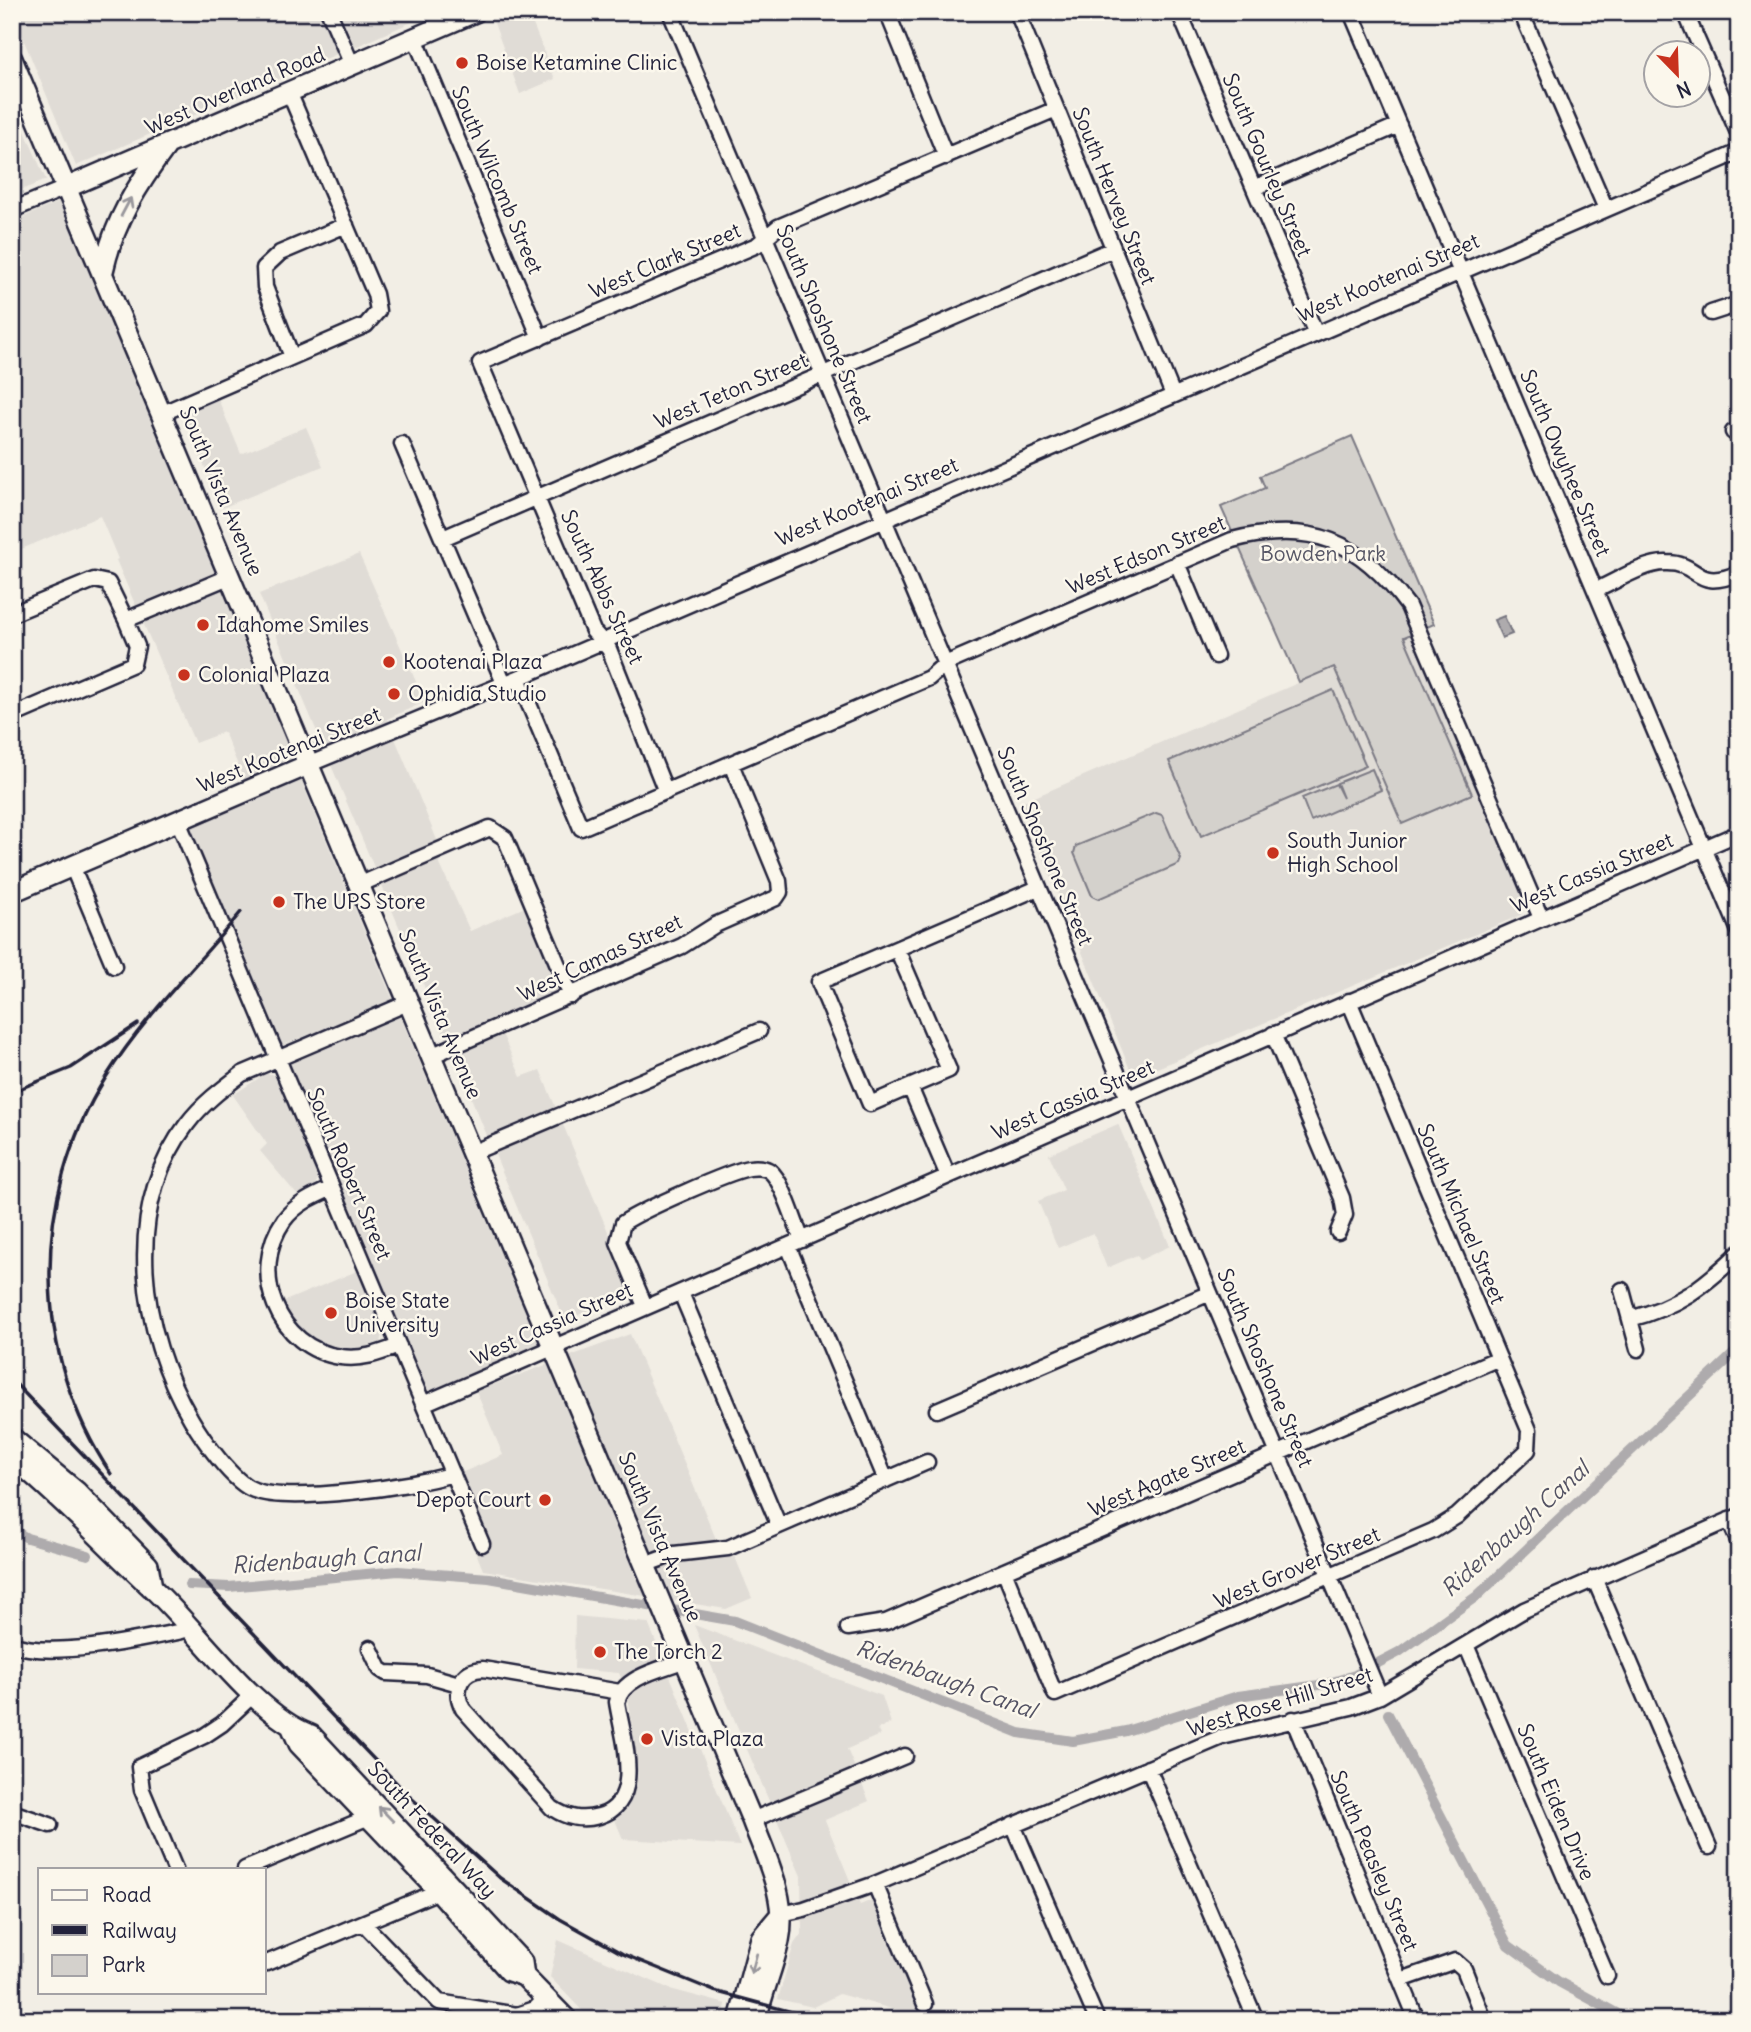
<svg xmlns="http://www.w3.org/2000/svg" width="1751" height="2032" font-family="Delius,sans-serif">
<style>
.built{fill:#e0dcd6}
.green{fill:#d4d1cc;stroke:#7b7a84;stroke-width:2}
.water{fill:#aeabad;stroke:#76747f;stroke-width:2}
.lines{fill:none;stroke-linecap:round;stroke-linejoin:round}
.canal{stroke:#aeabad;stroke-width:10}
.minor-casing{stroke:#22223b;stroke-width:19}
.major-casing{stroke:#22223b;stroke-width:24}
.minor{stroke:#fbf7ec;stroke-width:14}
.major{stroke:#fbf7ec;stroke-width:19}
.rail{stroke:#22223b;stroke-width:3.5}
.oneway{stroke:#99979c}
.poi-dot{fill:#c8321e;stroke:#fbf7ec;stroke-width:2.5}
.labels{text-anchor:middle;stroke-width:5;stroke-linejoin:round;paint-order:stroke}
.poi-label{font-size:21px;fill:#22223b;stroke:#fbf7ec;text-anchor:start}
.street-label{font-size:21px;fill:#22223b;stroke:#fbf7ec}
.park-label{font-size:21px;fill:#575766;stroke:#fbf7ec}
.water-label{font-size:23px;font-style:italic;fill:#535263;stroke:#fbf7ec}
</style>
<rect width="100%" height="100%" fill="#f2eee5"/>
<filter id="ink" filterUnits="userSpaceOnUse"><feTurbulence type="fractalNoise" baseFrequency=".0143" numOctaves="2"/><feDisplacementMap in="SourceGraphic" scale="14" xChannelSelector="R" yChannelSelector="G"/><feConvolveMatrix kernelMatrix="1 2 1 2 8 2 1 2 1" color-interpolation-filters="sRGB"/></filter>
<g filter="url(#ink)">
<path class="built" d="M12,12H319L337,54L76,166Z
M340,12H434L355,47Z
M521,12H528L555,79L520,94L494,23Z
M12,101L46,180L12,194Z
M59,202L301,762L245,782L224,732L195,743L116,560L118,559L100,516L12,553V222Z
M218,399L241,454L306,427L323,466L222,508L185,420L189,411Z
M359,554L426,704L422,703L387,719L444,857L438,860L470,931L525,907L561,995L497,1022L521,1077L540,1070L633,1291L565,1321L259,594Z
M1411,634L1526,903L1521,915L1143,1074L1131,1072L1021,803Z
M301,780L393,1000L281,1046L189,827Z
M399,1013L539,1344L428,1392L287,1061Z
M265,1074H272L278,1078L318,1177L315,1187L298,1196L260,1151L267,1144L233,1095Z
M1118,1124L1170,1246L1140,1260L1137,1255L1107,1268L1093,1233L1058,1248L1038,1201L1064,1190L1049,1154Z
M357,1271L383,1330L380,1342L361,1348L342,1349L323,1344L293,1323L280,1303Z
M630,1334L724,1558L735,1557L752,1598L726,1609L483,1570L473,1545L490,1539L461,1473L503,1455L476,1391Z
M575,1616L648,1623L740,1846L623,1839L615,1820L628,1808L638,1777L628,1694L619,1673L574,1669Z
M694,1625L882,1696L891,1723L877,1729L880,1735L847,1749L869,1801L825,1820L860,1905L872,1900L924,2018L839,1994L813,2007L778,1999L794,1944L802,1933L801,1876Z
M558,1940L670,1989L726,2004L723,2020H591L550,1977Z"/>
<path class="green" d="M1352,436L1434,624L1404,637L1472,794L1402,824L1334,667L1299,682L1221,507L1265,488L1260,476Z
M1333,690L1366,766L1201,836L1169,761Z
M1372,769L1381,790L1311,821L1302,798L1336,784L1343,798L1337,783Z
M1156,813L1162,815L1181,859L1179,864L1098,899L1092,896L1074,853L1076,846Z"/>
<path class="water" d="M1504,616L1512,634L1502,638L1494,620Z"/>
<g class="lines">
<path class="canal" d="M12,1529L27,1538L88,1555
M189,1585L229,1587L398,1571L489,1578L735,1621L1019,1733L1073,1741L1126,1731L1238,1696L1326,1684L1355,1675L1399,1652L1477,1596L1739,1349
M1388,1714L1508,1945L1559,1982L1629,2020"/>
<defs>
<path id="minor" d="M329,12L352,65
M670,12L1380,1696
M887,12L946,157
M1017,12L1173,395
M1179,12L1316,334
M1351,12L1739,931
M1521,12L1606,209
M1685,12L1739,135
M415,38L540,338
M1254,188L1399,125
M12,210L68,187
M1711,313L1739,304
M292,357L265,287L264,268L280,253L346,225
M163,413L366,325L378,311L375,294L289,92
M1733,432L1739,430
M402,444L504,683
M443,538L1113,249
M1177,563L1216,656
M1596,590C1617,581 1645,562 1667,563C1701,563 1694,592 1739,573
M12,614L94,580L108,583L126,620
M518,678L581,828L929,678L945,664L1232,540C1311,520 1359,540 1408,606L1541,918
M12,716L133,664L137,646L126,620L231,576
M310,764L518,678L1739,152
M666,792L609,649L593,631L480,363L757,245L778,227L1056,109
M178,821L482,1544
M72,866L114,966
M361,884L490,828L505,838L571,996
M897,949L949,1070L870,1104L819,982L1031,891L1039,887
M410,1002L242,1074C222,1089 202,1104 187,1124C122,1210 140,1332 191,1419C202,1438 233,1483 254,1490C289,1504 414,1486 453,1474
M1273,1034L1342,1198L1345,1215L1338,1232
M433,1055L682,946L715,925L776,898L780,892L779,881L731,764
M910,1087L948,1176
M474,1152L759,1031
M332,1188C314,1196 296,1204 284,1220C248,1271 277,1349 341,1357C362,1360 380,1353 399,1346
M788,1246L886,1480
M1622,1290L1638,1349
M681,1293L779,1526
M645,1306L618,1242L623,1223C642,1210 728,1172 749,1168C755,1167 765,1167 770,1171C783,1181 795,1224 802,1240
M1630,1319C1679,1306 1702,1288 1739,1253
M423,1404L1739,833
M937,1410L1210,1293
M1729,1520L1739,1543
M647,1564L674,1554L728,1548L927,1462
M1004,1571L1055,1694L1433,1531L1457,1516L1528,1450L1529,1430L1349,1001
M1594,1578L1709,1847
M848,1628L886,1622L1499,1358
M12,1644C53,1660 148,1638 192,1629
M1466,1645L1607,1976
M370,1648L380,1669L386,1673L427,1675L459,1684
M620,1692L483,1669C460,1670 453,1690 463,1709L552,1808C567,1818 581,1821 599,1816C646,1802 622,1736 617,1702C623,1676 663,1669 686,1660
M1293,1719L1417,2020
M1148,1768L1256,2020
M12,1812L50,1825
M752,1820L905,1756
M1013,1825L1097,2020
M175,1869L142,1790L139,1767L204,1736L222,1724L254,1694
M245,1869L369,1817
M875,1884L925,2004
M781,1914L804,1909L875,1884L1222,1737L1351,1707L1380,1696L1524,1610L1739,1516
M363,1923L439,2002L517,2015L535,2009L545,1999
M264,1964L439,1891
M1401,1980L1455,1961L1464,1969L1484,2020"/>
<path id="major" d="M12,59L752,1820C766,1858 788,1899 779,1941C773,1968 762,1993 756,2020
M68,187L475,12
M103,271C114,222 137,185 167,145
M12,892L310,764
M12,1438L77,1492L148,1565L152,1587
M12,1457C62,1498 105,1544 152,1588C197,1629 256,1716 311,1735L522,1962L524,1976
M292,1728L299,1744L439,1891L509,1971L524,1976L567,2020
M739,2020L761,1938L781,1914"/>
</defs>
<use href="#minor" class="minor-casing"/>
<use href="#major" class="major-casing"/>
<use href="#minor" class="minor"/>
<use href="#major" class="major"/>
<path class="rail" d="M12,1092L71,1068L138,1024
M12,1380L408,1795L500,1878L560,1919L623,1954L714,1991L822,2020
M111,1474C31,1355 30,1198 106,1077C143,1018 196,966 241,912"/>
</g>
<defs><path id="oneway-shaft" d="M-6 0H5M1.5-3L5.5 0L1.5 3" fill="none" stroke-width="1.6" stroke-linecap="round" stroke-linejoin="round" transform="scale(1.75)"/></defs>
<g class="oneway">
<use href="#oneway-shaft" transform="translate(126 207) rotate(-62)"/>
<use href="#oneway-shaft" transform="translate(386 1814) rotate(-134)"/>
<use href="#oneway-shaft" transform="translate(754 1964) rotate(105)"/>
</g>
</g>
<g class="poi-dot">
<circle cx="462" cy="63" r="7"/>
<circle cx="203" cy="625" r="7"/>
<circle cx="389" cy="662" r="7"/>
<circle cx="184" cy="675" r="7"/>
<circle cx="394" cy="694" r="7"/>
<circle cx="1273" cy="853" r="7"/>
<circle cx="279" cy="902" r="7"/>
<circle cx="331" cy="1313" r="7"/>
<circle cx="545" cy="1500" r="7"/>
<circle cx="600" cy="1652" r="7"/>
<circle cx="647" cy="1739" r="7"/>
</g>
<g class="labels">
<g class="poi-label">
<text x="476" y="70">Boise Ketamine Clinic</text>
<text x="217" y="632">Idahome Smiles</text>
<text x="403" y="669">Kootenai Plaza</text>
<text x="198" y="682">Colonial Plaza</text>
<text x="408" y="701">Ophidia Studio</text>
<text x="1287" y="848">South Junior<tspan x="1287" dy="24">High School</tspan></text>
<text x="293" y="909">The UPS Store</text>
<text x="345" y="1308">Boise State<tspan x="345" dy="24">University</tspan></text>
<text x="531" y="1507" text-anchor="end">Depot Court</text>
<text x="614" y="1659">The Torch 2</text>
<text x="661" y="1746">Vista Plaza</text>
</g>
<g class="street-label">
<text transform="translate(235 91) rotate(-23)" y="7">West Overland Road</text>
<text transform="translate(1267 165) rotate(67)" y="7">South Gourley Street</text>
<text transform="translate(497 180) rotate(67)" y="7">South Wilcomb Street</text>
<text transform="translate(1114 196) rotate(68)" y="7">South Hervey Street</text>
<text transform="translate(665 261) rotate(-23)" y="7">West Clark Street</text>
<text transform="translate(1388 278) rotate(-23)" y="7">West Kootenai Street</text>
<text transform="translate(824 324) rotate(67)" y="7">South Shoshone Street</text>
<text transform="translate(731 391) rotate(-23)" y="7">West Teton Street</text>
<text transform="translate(1565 463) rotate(67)" y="7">South Owyhee Street</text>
<text transform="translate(221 491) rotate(67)" y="7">South Vista Avenue</text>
<text transform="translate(867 502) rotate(-23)" y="7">West Kootenai Street</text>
<text transform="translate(1146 555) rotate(-23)" y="7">West Edson Street</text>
<text transform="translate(602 587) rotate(65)" y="7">South Abbs Street</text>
<text transform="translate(289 750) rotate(-22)" y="7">West Kootenai Street</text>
<text transform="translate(1045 846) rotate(67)" y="7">South Shoshone Street</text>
<text transform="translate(1592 873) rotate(-23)" y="7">West Cassia Street</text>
<text transform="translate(600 958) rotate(-25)" y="7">West Camas Street</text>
<text transform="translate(440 1014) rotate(67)" y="7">South Vista Avenue</text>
<text transform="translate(1073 1100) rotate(-23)" y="7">West Cassia Street</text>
<text transform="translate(349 1174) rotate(67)" y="7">South Robert Street</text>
<text transform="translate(1461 1214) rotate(67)" y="7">South Michael Street</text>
<text transform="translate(552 1324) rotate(-24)" y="7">West Cassia Street</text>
<text transform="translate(1265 1368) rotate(67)" y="7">South Shoshone Street</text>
<text transform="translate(1167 1478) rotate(-23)" y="7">West Agate Street</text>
<text transform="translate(660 1537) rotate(67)" y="7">South Vista Avenue</text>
<text transform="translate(1297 1568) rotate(-23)" y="7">West Grover Street</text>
<text transform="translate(1280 1702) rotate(-17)" y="7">West Rose Hill Street</text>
<text transform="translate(1556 1802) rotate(67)" y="7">South Eiden Drive</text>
<text transform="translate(432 1830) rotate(47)" y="7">South Federal Way</text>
<text transform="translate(1374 1861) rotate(67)" y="7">South Peasley Street</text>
</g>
<g class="park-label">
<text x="1323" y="561">Bowden Park</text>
</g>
<g class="water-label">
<text transform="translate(1515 1529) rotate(-42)" y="8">Ridenbaugh Canal</text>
<text transform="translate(326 1559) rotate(-4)" y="8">Ridenbaugh Canal</text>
<text transform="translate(946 1679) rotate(20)" y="8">Ridenbaugh Canal</text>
</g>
</g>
<rect width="1751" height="2032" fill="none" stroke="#fbf7ec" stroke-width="42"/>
<rect x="21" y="21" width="1709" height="1990" fill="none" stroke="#22223b" stroke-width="2.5" filter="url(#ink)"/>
<rect x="38" y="1868" width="228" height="126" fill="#fbf7ec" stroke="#a4a2a5" stroke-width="2"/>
<rect x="52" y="1890" width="35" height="10" fill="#fbf7ec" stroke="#a4a2a5" stroke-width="2"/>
<text x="102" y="1902" font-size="21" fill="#22223b">Road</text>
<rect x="52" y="1925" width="35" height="10" fill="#22223b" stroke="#a4a2a5" stroke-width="2"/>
<text x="102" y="1938" font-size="21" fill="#22223b">Railway</text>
<rect x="52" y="1955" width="35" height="21" fill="#d4d1cc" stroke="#a4a2a5" stroke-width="2"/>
<text x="102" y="1972" font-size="21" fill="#22223b">Park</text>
<g transform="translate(1677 74) rotate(157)"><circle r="33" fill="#fbf7ec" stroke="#a4a2a5" stroke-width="2"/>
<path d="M0-5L12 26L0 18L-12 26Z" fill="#c8321e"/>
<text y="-10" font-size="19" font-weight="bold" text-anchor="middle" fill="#22223b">N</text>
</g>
</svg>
